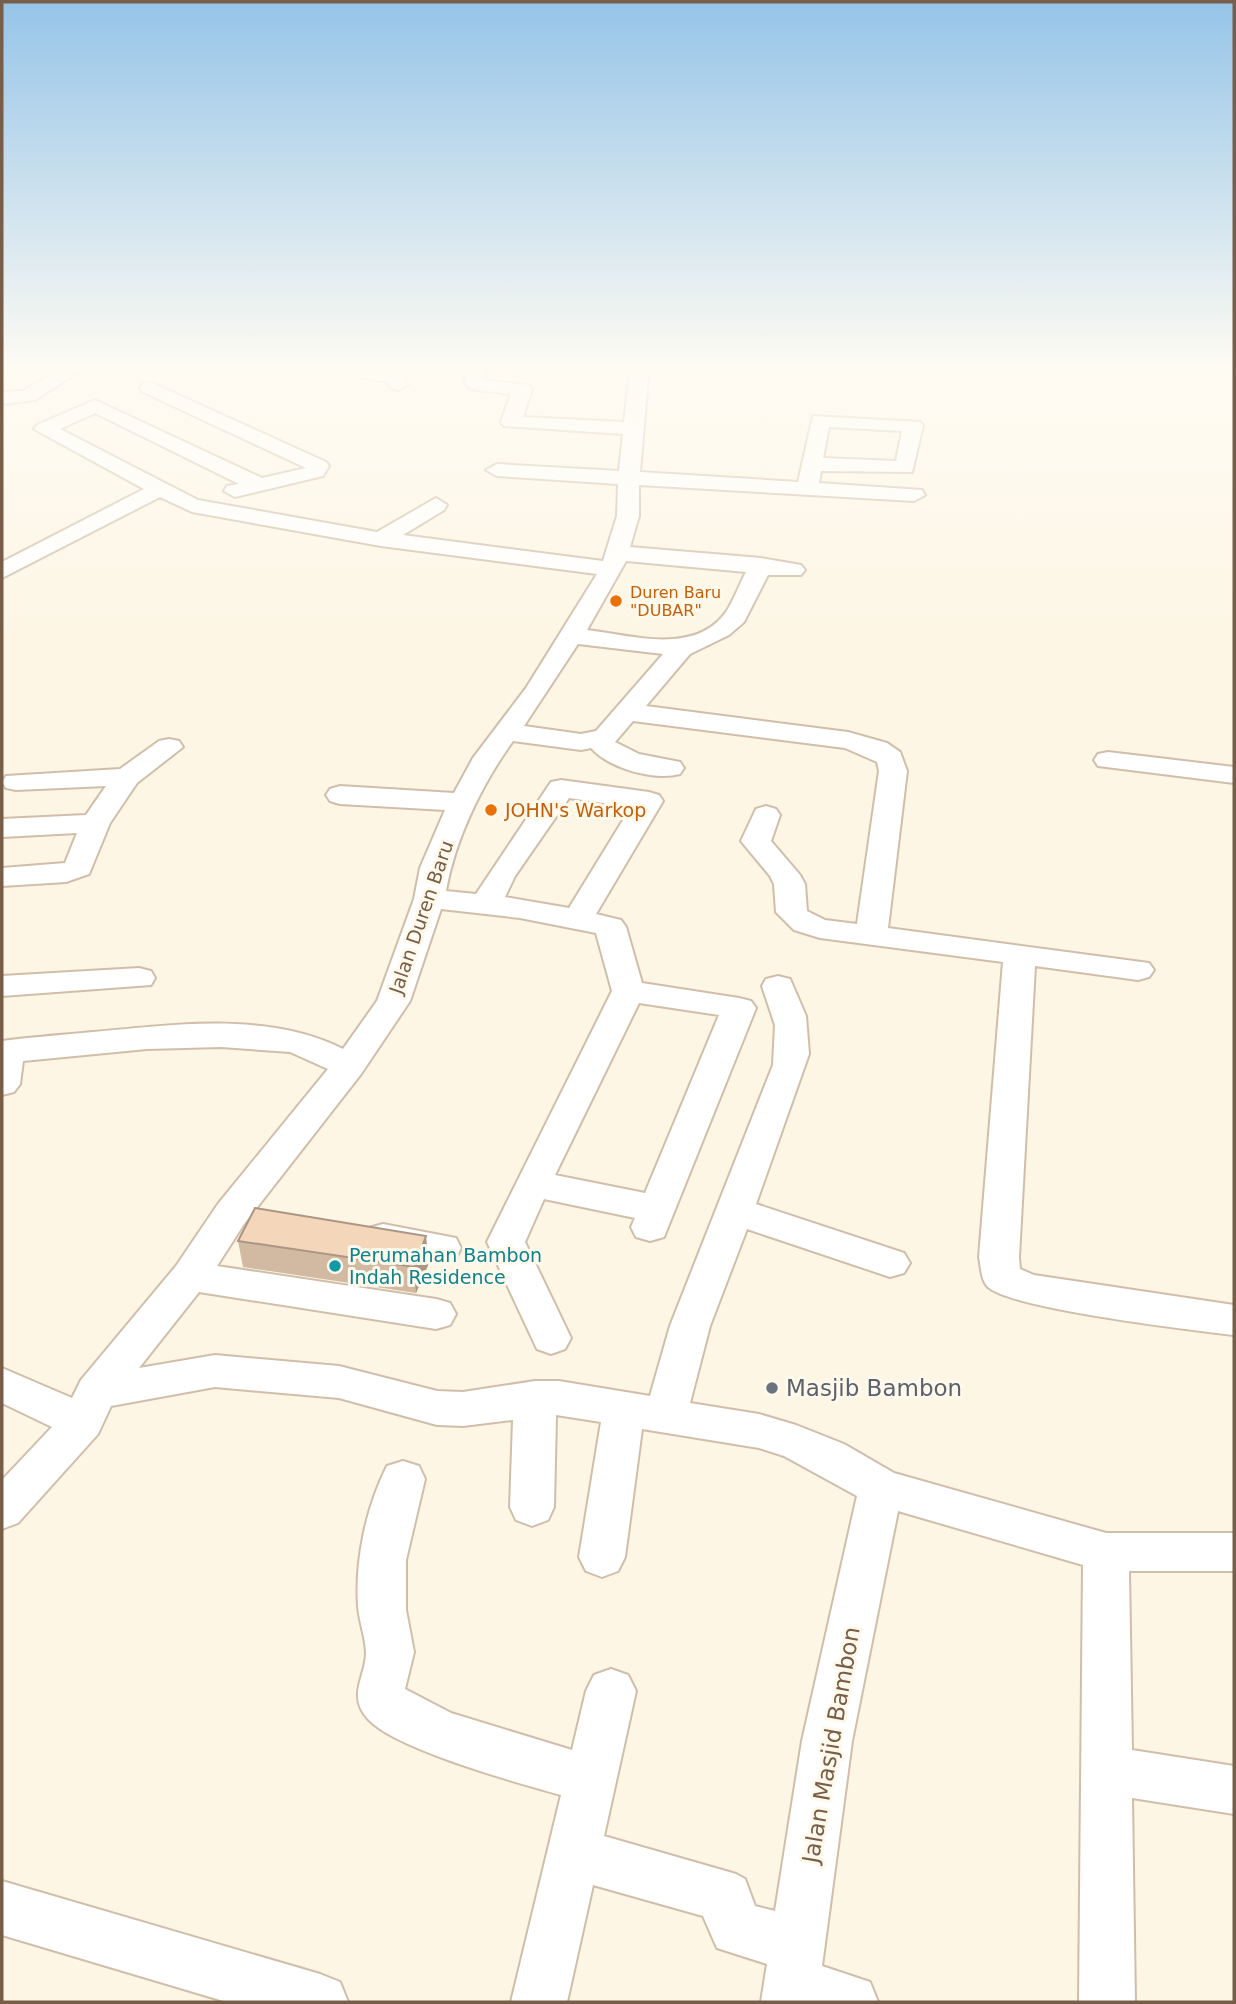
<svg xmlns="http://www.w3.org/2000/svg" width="1236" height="2004" font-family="'DejaVu Sans',sans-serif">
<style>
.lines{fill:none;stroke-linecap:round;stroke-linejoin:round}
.minor-casing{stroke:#d0beaa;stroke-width:4}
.minor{fill:#fff;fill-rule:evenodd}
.wall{fill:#d2b9a1}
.shaded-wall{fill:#ab9683}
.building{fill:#f4d7bb;stroke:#ab9683;stroke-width:2}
.food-dot{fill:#e8710a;stroke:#fff9ec;stroke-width:2.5}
.culture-dot{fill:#0f9aa8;stroke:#fff9ec;stroke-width:2.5}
.worship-dot{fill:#6b7280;stroke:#fff9ec;stroke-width:2.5}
.labels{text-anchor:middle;stroke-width:6;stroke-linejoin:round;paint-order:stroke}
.far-food-label{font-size:16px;fill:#c56008;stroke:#fff9ec;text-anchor:start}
.food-label{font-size:19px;fill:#c56008;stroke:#fff9ec;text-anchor:start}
.street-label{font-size:19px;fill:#785d48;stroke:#fff9ec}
.culture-label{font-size:19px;fill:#0d838f;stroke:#fff9ec;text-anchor:start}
.near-worship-label{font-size:23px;fill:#5b616d;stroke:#fff9ec;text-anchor:start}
.near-street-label{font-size:23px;fill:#785d48;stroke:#fff9ec}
</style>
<rect width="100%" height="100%" fill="#fdf6e5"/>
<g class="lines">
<defs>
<path id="minor" d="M67,365H89L35,400L2,404V392L23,391Z
M355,365H373L374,369L402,374L408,384L398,390L391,388L388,382L358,377Z
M470,365H488L484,380L529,385L532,389L523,417L624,422L631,365H649L640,472L798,482L813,416L920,422L923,426L912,472L821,471L819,483L922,490L925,495L914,501L639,485V516L630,547L761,558L801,565L805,570L801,575H768L744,622L729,635L690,654L646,706L848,732L887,743L900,752L907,771L888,928L1149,963L1154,970L1149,977L1138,980L1035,966L1019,1257L1020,1269L1034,1275L1234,1305V1335C1193,1330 1012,1309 988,1287C981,1280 981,1267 979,1257L1003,962L820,938L794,930L776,912L774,884L770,876L741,841L756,809L766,806L776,809L780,815L771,841L800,875L805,884L807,911L825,920L857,924L879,771L877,762L845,748L633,721L615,742L639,754L680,762L684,768L680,774C653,781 609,768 591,748L581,750L513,741C482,784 455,839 446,891L476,894L551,782L561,780L649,792L659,795L663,801L596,914L621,920L626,927L642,983L739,998L751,1001L756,1008L664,1237L650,1241L636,1237L631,1227L635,1218L544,1199L525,1242L571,1338L565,1349L551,1354L537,1349L487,1242L612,991L596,933L520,918L441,909L410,1001L361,1074L244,1224L217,1266L436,1299L450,1303L456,1314L450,1325L436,1329L199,1292L139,1368L215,1355L339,1366L437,1391L463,1392L535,1381H559L650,1396L670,1326L773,1065L775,1025L762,986L766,979L778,976L790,979L806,1016L809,1054L756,1204L904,1253L910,1263L904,1273L890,1277L747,1229L710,1326L690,1403L759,1414L796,1425L844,1444L894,1473L1106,1533H1234V1571H1129L1132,1750L1234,1766V1814L1132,1798L1135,2002H1079L1083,1565L898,1511L852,1741L822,1966L870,1982L878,2002H761L767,1964L717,1948L703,1916L593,1885L567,2002H511L561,1795C519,1783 394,1749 368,1719C347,1696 365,1678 366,1654C366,1638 359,1622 358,1606C355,1560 366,1508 387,1466L403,1461L419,1466L425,1479L406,1560V1610L414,1652L405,1689L451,1713L572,1750L586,1691L594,1675L611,1669L628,1675L636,1691L604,1836L736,1874L745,1879L755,1906L775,1911L802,1741L857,1496L784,1456L759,1448L642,1429L625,1557L618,1571L602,1577L586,1571L579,1557L601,1422L556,1415L554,1507L548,1520L532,1526L516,1520L510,1507L513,1420L463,1426L437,1425L339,1398L215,1387L111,1406L98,1434L18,1523L2,1529V1480L52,1427L2,1403V1368L72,1398L81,1380L176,1266L218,1204L328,1069L290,1052L221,1047L147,1049L23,1061L20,1084L14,1092L2,1095V1041C32,1037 63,1035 93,1032C174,1025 268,1011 343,1049L377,1001L414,899L420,868L445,810L340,804L330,801L326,795L330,789L340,786L454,793L473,758L526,688L597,574L381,546L192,512L160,497L2,578V562L144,489L34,429L37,425L95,400L262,478L306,468L143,392L140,388L143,384L150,382L326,462L329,466L323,476L235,497L224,491L227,486L239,484L95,413L60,429L198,500L377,532L436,498L447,505L444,510L403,535L603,561L617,516L618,484L497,476L486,470L497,464L619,471L623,434L504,426L501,422L511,394L471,389L464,382ZM829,427L902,431L896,461L823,458ZM626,561L746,572C739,585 734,600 726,612C695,656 630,635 587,630ZM578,644L663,654L596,731L581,734L524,726ZM569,798L631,807L569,908L505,897L515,876ZM639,1003L719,1015L645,1193L555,1175Z
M169,739L179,741L183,747L137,783L110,823L89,874L66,882L2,886V868L65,863L77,833L2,837V819L86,815L106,786L16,790L6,788L2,782L6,776L120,769L159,741Z
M1108,752L1234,767V783L1098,766L1094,760L1098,754Z
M139,968L151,971L155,978L151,985L2,996V976Z
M383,1224L456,1238L461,1248L456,1258L442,1262L369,1248L364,1238L369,1228Z
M2,1881L320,1974L340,1982L348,2002H227L2,1935Z"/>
</defs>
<use href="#minor" class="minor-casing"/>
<use href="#minor" class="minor"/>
</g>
<path class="wall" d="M238,1241L429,1263L416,1293L243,1267Z"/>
<path class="shaded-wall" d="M426,1236L429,1263L416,1293L414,1267Z"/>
<path class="building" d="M255,1208L426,1236L414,1267L238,1241Z"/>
<linearGradient id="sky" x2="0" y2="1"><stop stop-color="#95c4e8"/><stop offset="0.57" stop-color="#fefbf3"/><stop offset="1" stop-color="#fefbf3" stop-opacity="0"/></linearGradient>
<rect width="1236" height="645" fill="url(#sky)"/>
<g class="food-dot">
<circle cx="616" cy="601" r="7"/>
<circle cx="491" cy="810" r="7"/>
</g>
<circle class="culture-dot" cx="335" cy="1266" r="7"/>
<circle class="worship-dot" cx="772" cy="1388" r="7"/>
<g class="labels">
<g class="far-food-label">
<text x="630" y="598">Duren Baru<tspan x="630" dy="18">"DUBAR"</tspan></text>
</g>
<g class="food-label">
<text x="505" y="817">JOHN's Warkop</text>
</g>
<g class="street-label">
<text transform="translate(421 917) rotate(-71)" y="7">Jalan Duren Baru</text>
</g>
<g class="culture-label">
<text x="349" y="1262">Perumahan Bambon<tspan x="349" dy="22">Indah Residence</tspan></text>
</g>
<g class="near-worship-label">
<text x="786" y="1396">Masjib Bambon</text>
</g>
<g class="near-street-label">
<text transform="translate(831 1745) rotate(-80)" y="8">Jalan Masjid Bambon</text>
</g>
</g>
<rect width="1236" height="2004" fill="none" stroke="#785d48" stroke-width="7"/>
</svg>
